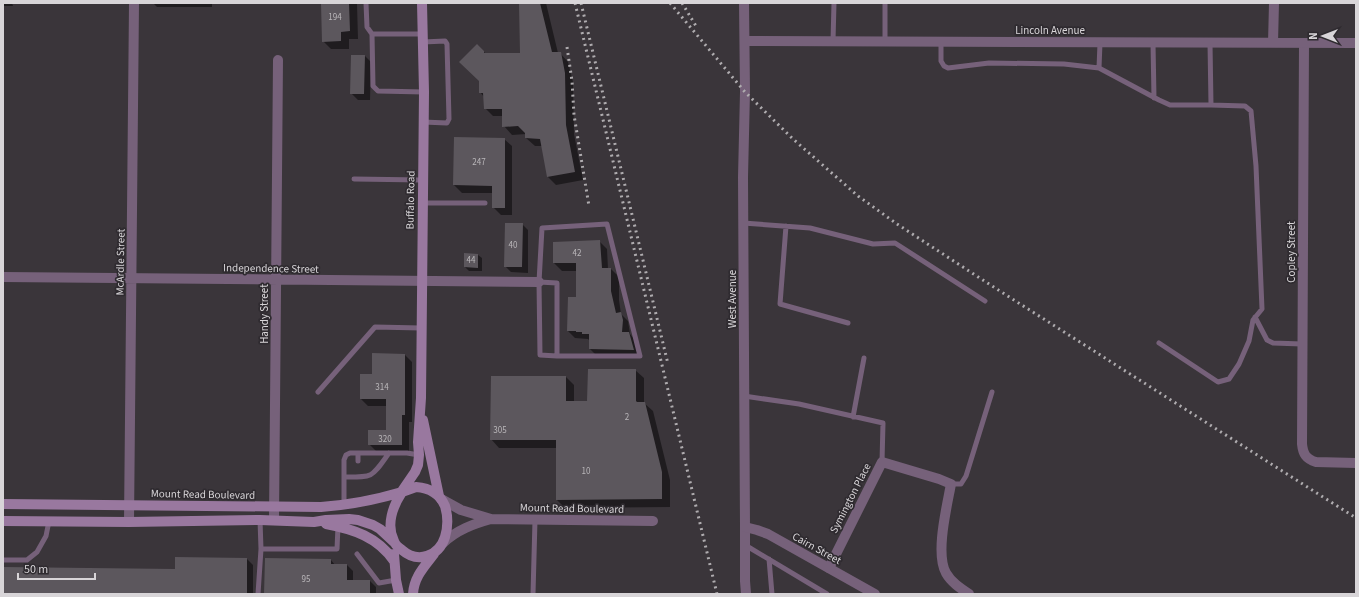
<svg xmlns="http://www.w3.org/2000/svg" width="1359" height="597" font-family="'Source Sans 3',sans-serif">
<style>
.shadow{fill:#0007}
.building{fill:#5c575d}
.lines{fill:none;stroke-linecap:round;stroke-linejoin:round}
.service{stroke:#76617a;stroke-width:5}
.minor{stroke:#76617a;stroke-width:10}
.tertiary{stroke:#76617a;stroke-width:10}
.secondary{stroke:#99789f;stroke-width:10}
.rail{stroke:#afacaf;stroke-width:3;stroke-dasharray:2 4;stroke-linecap:butt}
.labels{text-anchor:middle;stroke-width:3.5;stroke-linejoin:round;paint-order:stroke}
.number-label{font-size:9px;fill:#b9b6b9}
.street-label{font-size:11px;fill:#d8d5d8;stroke:#2f2b30}
</style>
<rect width="100%" height="100%" fill="#3a353a"/>
<path class="shadow" d="M3,3H12L13,6H3Z
M153,3H212V7H157Z
M322,3H356L357,4L358,39H349V49H331L323,41Z
M520,3H546L558,53H560L568,62L573,82L574,134L583,180L556,185L548,177L542,146H535L526,138V134L512,135L504,126L503,116H493L485,108L484,97L480,92L477,45L486,54H521Z
M365,56L371,62L370,100H358L351,93Z
M455,138L504,139L512,146V215H501L493,207V193H462L454,185Z
M522,224L528,230V273L511,272L505,266Z
M599,241L607,249L608,269H611L619,277V300L621,314L628,321L630,334L636,341L641,357H598L590,349V341L588,339L575,338L568,331L577,298V271H562L554,263Z
M465,254L478,255L482,258V271H469L465,267Z
M405,355L412,362V422H409V452H377L369,444L387,431V406H368L361,399L373,375Z
M635,370L644,378V403L653,411L670,480V507L565,508L557,500V448H499L491,439L566,377L574,385V402H588Z
M247,559L253,565V594H3V568L176,570Z
M331,560L335,565H347L353,571V581H370L376,587V594H265Z"/>
<path class="building" d="M321,3H349L350,31L341,32V41L322,42Z
M519,3H540L552,52H561L565,73L566,125L575,172L547,177L540,139L525,138V133L518,126L502,127V109H484L483,93H479V81L459,62L477,44L484,51V53H520Z
M351,55H365L364,94H350Z
M454,137L505,138V208H492V186L453,185Z
M505,223H523L522,267H504Z
M600,240L602,268H611V291L616,313L621,312L623,320L622,332H629L634,350L589,349V334H582V332H576V331H567L568,297H576V263H553V242Z
M464,253L478,254V268L464,267Z
M372,353L405,354V415H402V445H368V430H386V399H360V374H372Z
M588,369H636V401L637,402H645L662,472V499L556,500V440H490L491,376H566V401H587Z
M175,557L247,558V594H3V567L175,569Z
M265,558L331,559V564H347V580H370V594H264Z"/>
<g class="lines">
<path class="service" d="M366,3L367,27L372,34L373,86L378,91L424,92
M372,34H423
M833,41L834,3
M885,42V3
M941,42V61L944,66L948,68L989,63L1064,64L1099,68
M1100,43L1099,68L1159,100L1170,105H1211
M1153,43L1154,98
M423,122L447,123L449,119L447,44L445,41L423,42
M354,179L422,180
M422,203H485
M743,223L810,228L873,244L895,243L985,301
M786,226L780,304L848,323
M539,282L557,283V356H640L607,224L542,228L539,282L540,355L557,356
M1255,317L1267,340L1273,343L1302,344
M1159,343L1218,382L1229,379L1239,364L1249,341L1253,320L1262,309L1256,166L1251,111L1245,106L1211,105L1210,43
M318,392L375,327L421,328
M744,396L799,404L883,423L882,462
M853,417L864,358
M358,453V461
M344,477C374,477 371,478 389,453
M951,484H961L966,476L992,392
M344,505V460L346,455L350,453H407L419,455
M745,545L827,594
M261,549H337L338,526
M357,554L379,583L396,580
M769,559L772,594
M3,560H27L37,552L46,536L49,521
M258,594L261,549L260,520
M533,594L535,520"/>
<path class="minor" d="M1304,44L1302,444C1303,454 1306,459 1316,462L1356,463
M3,277L539,282
M441,499L461,510L491,519L653,521
M274,520L278,60
M129,522L134,3
M745,527V581L746,594
M443,543C457,530 473,524 491,519
M829,568L882,462L939,479L951,484C947,506 935,554 946,573C951,582 960,588 969,594"/>
<path class="tertiary" d="M744,3L745,92L743,177L745,527L757,530L768,534L875,594
M745,41L1356,43
M1273,43L1274,3"/>
<path class="secondary" d="M423,420L439,496
M416,487C430,488 440,494 445,506C448,516 448,527 445,537C439,556 418,564 402,550C399,548 395,545 394,541C386,525 393,506 402,492Z
M402,491L415,472L418,465L419,455L418,442L421,398L424,92L422,3
M3,504L321,507C349,505 375,500 402,492
M3,521L129,522L260,520L314,522L326,520L349,519L358,520L373,525L380,529L394,542
M326,524C353,529 378,537 394,561
M394,554L396,580L399,594
M413,594C414,577 424,567 434,554"/>
<path class="rail" d="M575,3L717,594
M581,3L668,364
M670,3L745,92L793,139L858,196L897,224L992,286L1356,518
M682,3L696,26
M567,47L572,81L574,115L589,206"/>
</g>
<g class="labels">
<g class="number-label">
<text x="335" y="20">194</text>
<text x="479" y="165">247</text>
<text x="513" y="248">40</text>
<text x="577" y="256">42</text>
<text x="471" y="263">44</text>
<text x="382" y="390">314</text>
<text x="627" y="420">2</text>
<text x="500" y="433">305</text>
<text x="385" y="442">320</text>
<text x="586" y="474">10</text>
<text x="306" y="582">95</text>
</g>
<g class="street-label">
<text x="1050" y="34">Lincoln Avenue</text>
<text transform="translate(410 200) rotate(-89)" y="4">Buffalo Road</text>
<text transform="translate(1291 252) rotate(-90)" y="4">Copley Street</text>
<text transform="translate(120 262) rotate(-89)" y="4">McArdle Street</text>
<text transform="translate(271 268) rotate(1)" y="4">Independence Street</text>
<text transform="translate(732 299) rotate(-90)" y="4">West Avenue</text>
<text transform="translate(264 314) rotate(-90)" y="4">Handy Street</text>
<text transform="translate(203 494) rotate(1)" y="4">Mount Read Boulevard</text>
<text transform="translate(850 498) rotate(-63)" y="4">Symington Place</text>
<text transform="translate(572 508) rotate(1)" y="4">Mount Read Boulevard</text>
<text transform="translate(817 548) rotate(29)" y="4">Cairn Street</text>
</g>
</g>
<rect width="1359" height="597" fill="none" stroke="#d8d5d8" stroke-width="8"/>
<g transform="translate(1323 36) rotate(270)" stroke="#2f2b30" stroke-width="3" paint-order="stroke">
<path d="M0-3L7 15L0 10L-7 15Z" fill="#d8d5d8"/>
<text y="-6" font-size="11" font-weight="bold" text-anchor="middle" fill="#d8d5d8">N</text>
</g>
<path d="M18 573v6h77v-6" fill="none" stroke="#d8d5d8" stroke-width="2"/>
<text x="24" y="573" font-size="12" fill="#d8d5d8" stroke="#2f2b30" stroke-width="3" paint-order="stroke">50 m</text>
</svg>
